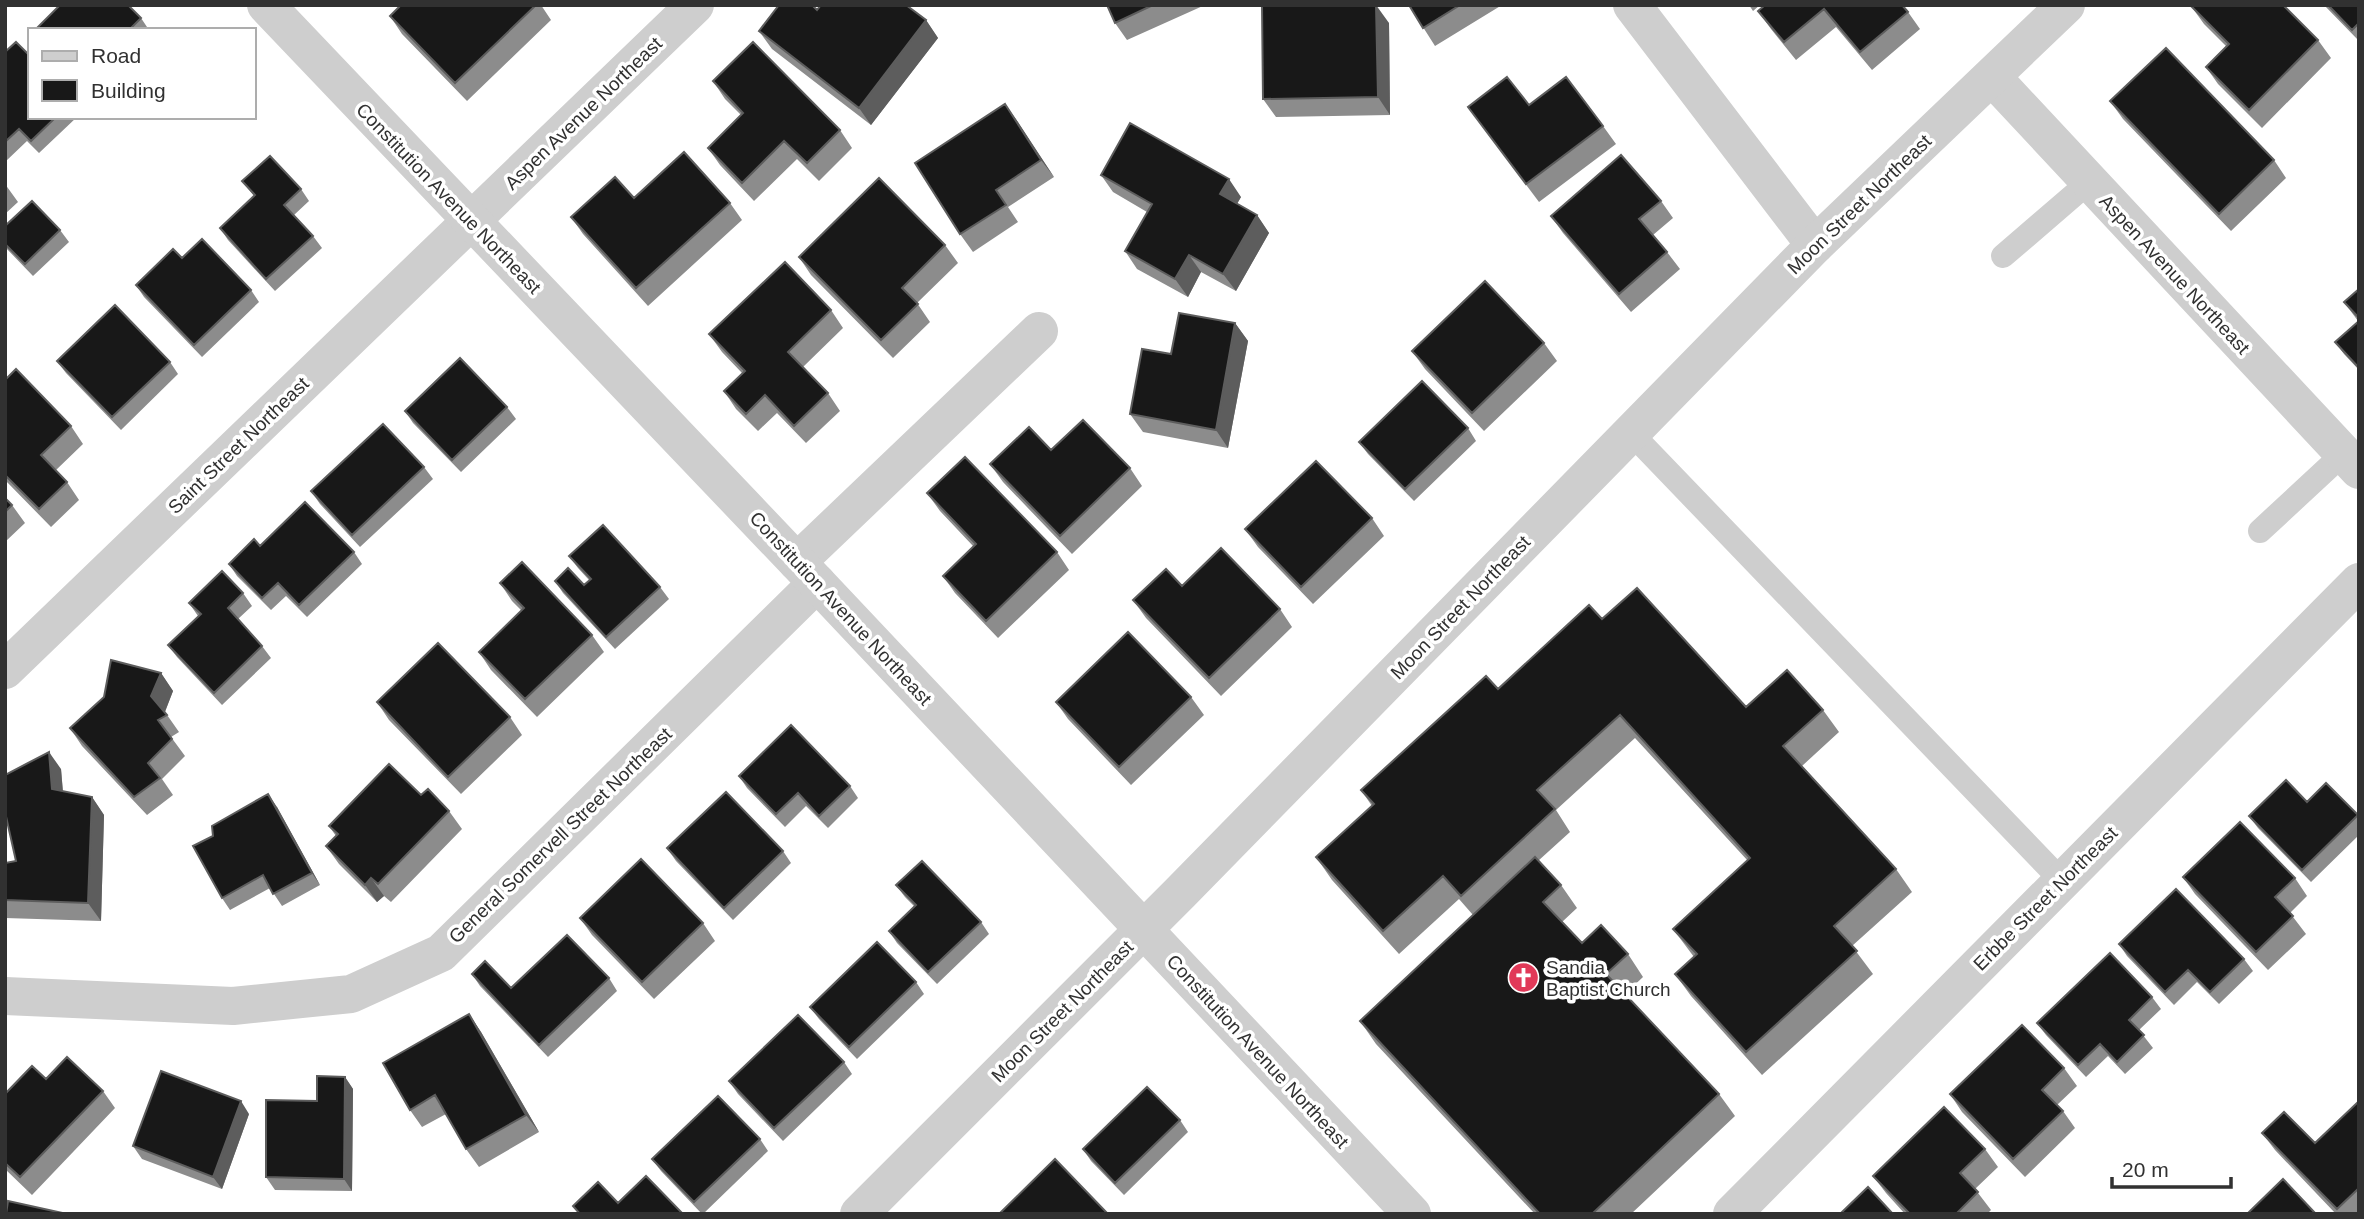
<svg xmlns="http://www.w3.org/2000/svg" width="2364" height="1219" font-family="Arial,sans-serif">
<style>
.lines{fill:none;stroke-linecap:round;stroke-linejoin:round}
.service{stroke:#cecece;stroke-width:24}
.minor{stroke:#cecece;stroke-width:38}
.tertiary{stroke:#cecece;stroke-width:38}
.wall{fill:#8c8c8c}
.shaded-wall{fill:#5d5d5d}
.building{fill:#181818;stroke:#5d5d5d;stroke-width:2}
.labels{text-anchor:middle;stroke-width:7;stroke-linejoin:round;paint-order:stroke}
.street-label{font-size:19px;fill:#313131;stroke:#fff}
.poi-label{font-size:19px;fill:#313131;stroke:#fff;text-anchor:start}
</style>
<rect width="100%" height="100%" fill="#fff"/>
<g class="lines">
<path class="service" d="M2003,256L2089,182
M1631,433L2062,881
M2260,531L2343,454"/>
<path class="minor" d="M1632,5L1815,245
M1992,77L2359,470
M797,562L1039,331
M5,670L695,5
M5,996L233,1006L351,994L441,953L817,583
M1732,1214L2359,582"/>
<path class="tertiary" d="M266,5L817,583L1412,1214
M859,1214L1180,893L1815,245L2066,5"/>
</g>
<path class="wall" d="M401,5H541L551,20L467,101L402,34L390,16Z
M1107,5H1205L1127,40L1115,23Z
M1262,5H1328L1389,23L1390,115L1276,117L1263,99Z
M1409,5H1502L1435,46Z
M1749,5H1760L1753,11Z
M1765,5L1908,12L1920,29L1872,70L1836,27L1796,60L1771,29L1758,11Z
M2324,5H2359V41Z
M2191,6L2318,40L2331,58L2262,128L2218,84L2206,67L2226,46L2204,24Z
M817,10L926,20L938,38L871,125L772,49L759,31Z
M141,18L149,30H35Z
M5,52L30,117H77L39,153L27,141L5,162Z
M713,81L840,130L852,148L819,181L797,159L754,201L720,165L708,148L741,115L725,99Z
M2110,101L2274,160L2286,178L2231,231L2123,119Z
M1005,104L1054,177L1008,207L1018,222L973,252L960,234Z
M1529,105L1603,126L1616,144L1539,202L1468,107Z
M1101,175L1241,197L1237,204L1257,215L1269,233L1236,291L1201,272L1188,297L1137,269L1125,251L1147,212L1113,192Z
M242,181L301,189L309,201L294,215L313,236L322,248L275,291L228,240L220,228L254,196Z
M5,184L18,202L5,214Z
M634,198L730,203L742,220L648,306L583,234L571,217Z
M1661,201L1673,218L1653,235L1667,252L1680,269L1631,312L1563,233L1551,216Z
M5,226L60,230L69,242L33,276L5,247Z
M945,245L958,263L917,303L930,322L893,358L811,275L799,257Z
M182,258L251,290L259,302L202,357L144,297L136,285Z
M2359,289V370L2344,354L2335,342L2358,321L2344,302Z
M831,310L843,328L803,367L828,393L840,411L806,443L777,413L758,431L736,409L724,391L742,373L722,352L709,334Z
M1235,323L1248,341L1228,448L1143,432L1130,414L1171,354Z
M1544,343L1557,361L1484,431L1425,369L1412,351Z
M57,361L170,362L178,374L121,430L66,373Z
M5,380L71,426L83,444L55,471L67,482L79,500L51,527L5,480Z
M507,407L516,419L461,472L413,423L405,411Z
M1468,428L1476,441L1414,501L1368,454L1359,442Z
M1051,450L1130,468L1142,486L1072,554L1003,482L990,464Z
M424,467L433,479L360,547L320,504L311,491Z
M927,493L1057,552L1069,570L998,638L955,593L943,576L973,546L940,511Z
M5,498L12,505L25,523L5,542Z
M1372,518L1384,536L1313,604L1258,547L1245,529Z
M260,546L354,552L362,564L307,617L286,596L271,610L237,576L229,564Z
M569,556L660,587L669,599L615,649L563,593L555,581L584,585L589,580L578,568Z
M500,583L592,635L604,652L537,717L491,670L479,652L522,611L512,601Z
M1182,586L1280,609L1292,627L1221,696L1146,618L1133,600Z
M243,593L252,606L238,619L262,646L271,658L222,705L177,657L168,645L198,616L189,603Z
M1602,619L1746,707L1823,710L1839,732L1802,766L1896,869L1912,892L1852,946L1873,974L1762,1075L1691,996L1675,974L1694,957L1673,929L1748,861L1635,738L1556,810L1570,832L1538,861L1561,885L1577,908L1562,922L1582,943L1628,954L1643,977L1625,994L1719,1094L1735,1116L1631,1214H1535L1376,1044L1360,1021L1473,915L1459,899L1399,954L1332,880L1316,857L1372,806L1361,790L1498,689Z
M161,673L173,691L165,712L179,732L171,737L185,756L162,779L173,795L147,815L82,746L70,728Z
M1191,697L1204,715L1131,785L1068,719L1056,702Z
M377,702L510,717L522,735L461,794L389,720Z
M61,769L63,791L92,797L104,815L101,921L5,918V863L16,861Z
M739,776L850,786L858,798L828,828L806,806L785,827L747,788Z
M2326,783L2359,817V835L2311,882L2258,828L2249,816L2307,802Z
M421,795L449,811L462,829L391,902L384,896L377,902L339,864L326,846L336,836L329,826Z
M277,807L320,885L282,906L270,888L230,910L222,898Z
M667,848L783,851L791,863L733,920L676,861Z
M2183,877L2295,878L2307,896L2290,913L2306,934L2268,970L2195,894Z
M896,885L981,922L989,934L937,984L897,943L889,931L914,906L905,897Z
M580,918L703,923L715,941L654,999L592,935Z
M2119,944L2244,959L2253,971L2219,1004L2197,982L2174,1005L2127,956Z
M472,974L511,988L609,978L617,991L548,1057L480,986Z
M916,982L924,994L857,1059L819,1019L810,1007Z
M2152,997L2161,1009L2139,1030L2153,1048L2125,1074L2108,1056L2086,1077L2046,1035L2037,1023Z
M469,1014L481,1032L539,1132L479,1167L466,1149L446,1114L422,1127L410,1110Z
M844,1062L852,1074L783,1141L738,1094L729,1081Z
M2064,1068L2077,1086L2057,1105L2063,1111L2075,1128L2025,1177L1962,1112L1950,1094Z
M345,1077L353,1089L352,1191L275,1190L266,1177L317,1101Z
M46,1079L103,1091L115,1108L32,1195L5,1169V1094Z
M2359,1101V1214H2336L2275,1150L2262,1133L2315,1143Z
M249,1114L222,1189L142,1159L133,1146Z
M1180,1120L1188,1132L1124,1195L1091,1161L1083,1149Z
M760,1139L768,1151L703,1214H702L661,1171L652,1159Z
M1985,1149L1998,1167L1975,1189L1991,1210L1987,1214H1905L1886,1193L1873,1176Z"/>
<path class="shaded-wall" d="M1376,5L1389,23L1390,115L1378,97Z
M926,20L938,38L871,125L859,108Z
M1005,104L1018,122L1054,177L1041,160Z
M1229,179L1241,197L1232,212L1220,194Z
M1257,215L1269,233L1236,291L1223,274Z
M1189,255L1201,272L1188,297L1175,279Z
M1235,323L1248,341L1228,448L1216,430Z
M161,673L173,691L164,714L151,696Z
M49,752L61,769L64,807L52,789Z
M268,794L277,807L320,885L312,873Z
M92,797L104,815L101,921L88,903Z
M371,878L384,896L377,902L365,885Z
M469,1014L481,1032L539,1132L526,1115Z
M345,1077L353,1089L352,1191L344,1179Z
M241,1101L249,1114L222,1189L213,1177Z"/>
<path class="building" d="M60,5H128L141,18L129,30H35Z
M401,5H536L455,83L390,16Z
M779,5H812L817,10L821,5H906L926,20L859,108L759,31Z
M1107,5H1153L1115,23Z
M1262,5H1376L1378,97L1263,99Z
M1409,5H1460L1423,28Z
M1765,5H1902L1908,12L1860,52L1824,9L1784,42L1758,11Z
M2192,5H2283L2318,40L2249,110L2206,67L2229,44L2191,6Z
M2328,5H2359V23L2352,30Z
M16,42L30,56V117H56L31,141L19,129L5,142V52Z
M753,42L840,130L807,163L784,141L742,183L708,148L743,113L713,81Z
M2166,48L2274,160L2219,214L2110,101Z
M1507,77L1529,105L1566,77L1603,126L1526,184L1468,107Z
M1005,104L1041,160L996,190L1006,205L960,234L915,163Z
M1130,123L1229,179L1220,194L1257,215L1223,274L1189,255L1175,279L1125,251L1152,204L1101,175Z
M684,152L730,203L636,288L571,217L615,177L634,198Z
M1621,155L1661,201L1639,219L1667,252L1619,294L1551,216Z
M270,156L301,189L284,205L313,236L266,279L220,228L255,195L242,181Z
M879,178L945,245L902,288L918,304L881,340L799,257Z
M32,201L60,230L25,264L5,244V226Z
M202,239L251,290L194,345L136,285L173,249L182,258Z
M785,262L831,310L788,352L828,393L794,426L765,395L746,414L724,391L745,371L709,334Z
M1485,281L1544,343L1472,413L1412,351Z
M2359,289V318L2344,302Z
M115,305L170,362L112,417L57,361Z
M1179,313L1235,323L1216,430L1130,414L1142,349L1171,354Z
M2359,321V368L2335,342Z
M460,358L507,407L452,460L405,411Z
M16,369L71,426L41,455L67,482L39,509L5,475V380Z
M1422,381L1468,428L1405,489L1359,442Z
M1083,420L1130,468L1060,536L990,464L1029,427L1051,450Z
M383,424L424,467L352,535L311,491Z
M965,457L1057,552L986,621L943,576L976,544L927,493Z
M1316,461L1372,518L1301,587L1245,529Z
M5,498L12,505L5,512Z
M305,502L354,552L299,605L278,583L262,598L229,564L254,539L260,546Z
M603,525L660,587L606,637L555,581L568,568L584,585L591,579L569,556Z
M1221,548L1280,609L1209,678L1133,600L1166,569L1182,586Z
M522,562L592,635L525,699L479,652L524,608L500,583Z
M222,571L243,593L228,608L262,646L214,693L168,645L201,614L189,603Z
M1637,588L1746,707L1787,670L1823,710L1783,746L1896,869L1834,926L1857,951L1746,1052L1675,974L1697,954L1673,929L1750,858L1620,715L1537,790L1555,809L1461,896L1443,876L1383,931L1316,857L1374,804L1361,790L1486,676L1498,689L1589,605L1602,619Z
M1128,632L1191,697L1119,767L1056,702Z
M438,643L510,717L448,777L377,702Z
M111,660L161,673L151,696L167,715L158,720L172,739L148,763L160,778L134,797L70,728L104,697Z
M791,725L850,786L819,816L798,793L776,814L739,776Z
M49,752L52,789L92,797L88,903L5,900V863L16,861L5,812V775Z
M389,764L421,795L428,789L449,811L378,884L371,878L365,885L326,846L338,834L329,826Z
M2286,780L2307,802L2326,783L2358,815L2302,870L2249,816Z
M726,792L783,851L724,908L667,848Z
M268,794L312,873L273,894L263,875L222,898L193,846L213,836L212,826Z
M2240,822L2295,878L2275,897L2293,916L2256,952L2183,877Z
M1535,857L1561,885L1543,902L1582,943L1601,925L1628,954L1606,974L1719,1094L1592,1214H1540L1360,1021Z
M641,859L703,923L642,982L580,918Z
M922,861L981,922L928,972L889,931L916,905L896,885Z
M2176,889L2244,959L2210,992L2188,970L2165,992L2119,944Z
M567,935L609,978L539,1045L472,974L485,961L511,988Z
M877,942L916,982L849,1047L810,1007Z
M2110,953L2152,997L2129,1020L2144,1035L2117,1062L2100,1044L2078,1065L2037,1023Z
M469,1014L526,1115L466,1149L435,1095L410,1110L383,1063Z
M798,1015L844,1062L774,1128L729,1081Z
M2022,1025L2064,1068L2042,1090L2063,1111L2013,1159L1950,1094Z
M67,1057L103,1091L20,1177L5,1163V1094L32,1066L46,1079Z
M161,1071L241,1101L213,1177L133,1146Z
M317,1076L345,1077L344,1179L266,1177V1100L317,1101Z
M1147,1087L1180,1120L1115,1183L1083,1149Z
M718,1096L760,1139L694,1202L652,1159Z
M2359,1101V1188L2337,1209L2262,1133L2284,1112L2315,1143Z
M1944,1107L1985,1149L1960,1173L1978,1192L1956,1214H1910L1873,1176Z
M1055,1159L1108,1214H999Z
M646,1176L683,1214H580L573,1206L598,1182L618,1203Z
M2283,1179L2316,1214H2247Z
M1868,1187L1893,1214H1840Z
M8,1201L67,1214H6Z"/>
<defs>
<symbol id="church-disc" viewBox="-11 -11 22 22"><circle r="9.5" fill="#e13958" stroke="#fff"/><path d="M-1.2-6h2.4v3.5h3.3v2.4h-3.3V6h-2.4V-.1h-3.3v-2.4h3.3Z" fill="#fff"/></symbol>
</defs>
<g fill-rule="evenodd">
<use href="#church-disc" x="1506" y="960" width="35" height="35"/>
</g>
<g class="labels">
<g class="street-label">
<text transform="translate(583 113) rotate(-44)" y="7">Aspen Avenue Northeast</text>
<text transform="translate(449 198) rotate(46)" y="7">Constitution Avenue Northeast</text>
<text transform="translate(1859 204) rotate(-44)" y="7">Moon Street Northeast</text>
<text transform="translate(2175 274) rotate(47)" y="7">Aspen Avenue Northeast</text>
<text transform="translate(238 445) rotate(-44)" y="7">Saint Street Northeast</text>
<text transform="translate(1460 607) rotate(-46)" y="7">Moon Street Northeast</text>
<text transform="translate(841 608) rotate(47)" y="7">Constitution Avenue Northeast</text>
<text transform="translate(560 835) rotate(-44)" y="7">General Somervell Street Northeast</text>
<text transform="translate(2045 898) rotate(-45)" y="7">Erbbe Street Northeast</text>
<text transform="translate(1062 1011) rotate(-45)" y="7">Moon Street Northeast</text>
<text transform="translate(1258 1051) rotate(47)" y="7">Constitution Avenue Northeast</text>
</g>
<g class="poi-label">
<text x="1546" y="974">Sandia<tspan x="1546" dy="22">Baptist Church</tspan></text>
</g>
</g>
<rect width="2364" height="1219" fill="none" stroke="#313131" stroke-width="14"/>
<rect x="28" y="28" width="228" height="91" fill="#ffffff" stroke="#adadad" stroke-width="2"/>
<rect x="42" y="51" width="35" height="10" fill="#cecece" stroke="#adadad" stroke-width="2"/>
<text x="91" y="63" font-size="21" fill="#313131">Road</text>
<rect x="42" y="80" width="35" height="21" fill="#181818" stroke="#adadad" stroke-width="2"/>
<text x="91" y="98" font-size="21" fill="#313131">Building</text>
<path d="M2112 1177v10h119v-10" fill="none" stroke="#313131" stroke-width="3.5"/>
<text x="2122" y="1177" font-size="21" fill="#313131" stroke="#ffffff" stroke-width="5" paint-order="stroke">20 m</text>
</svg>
